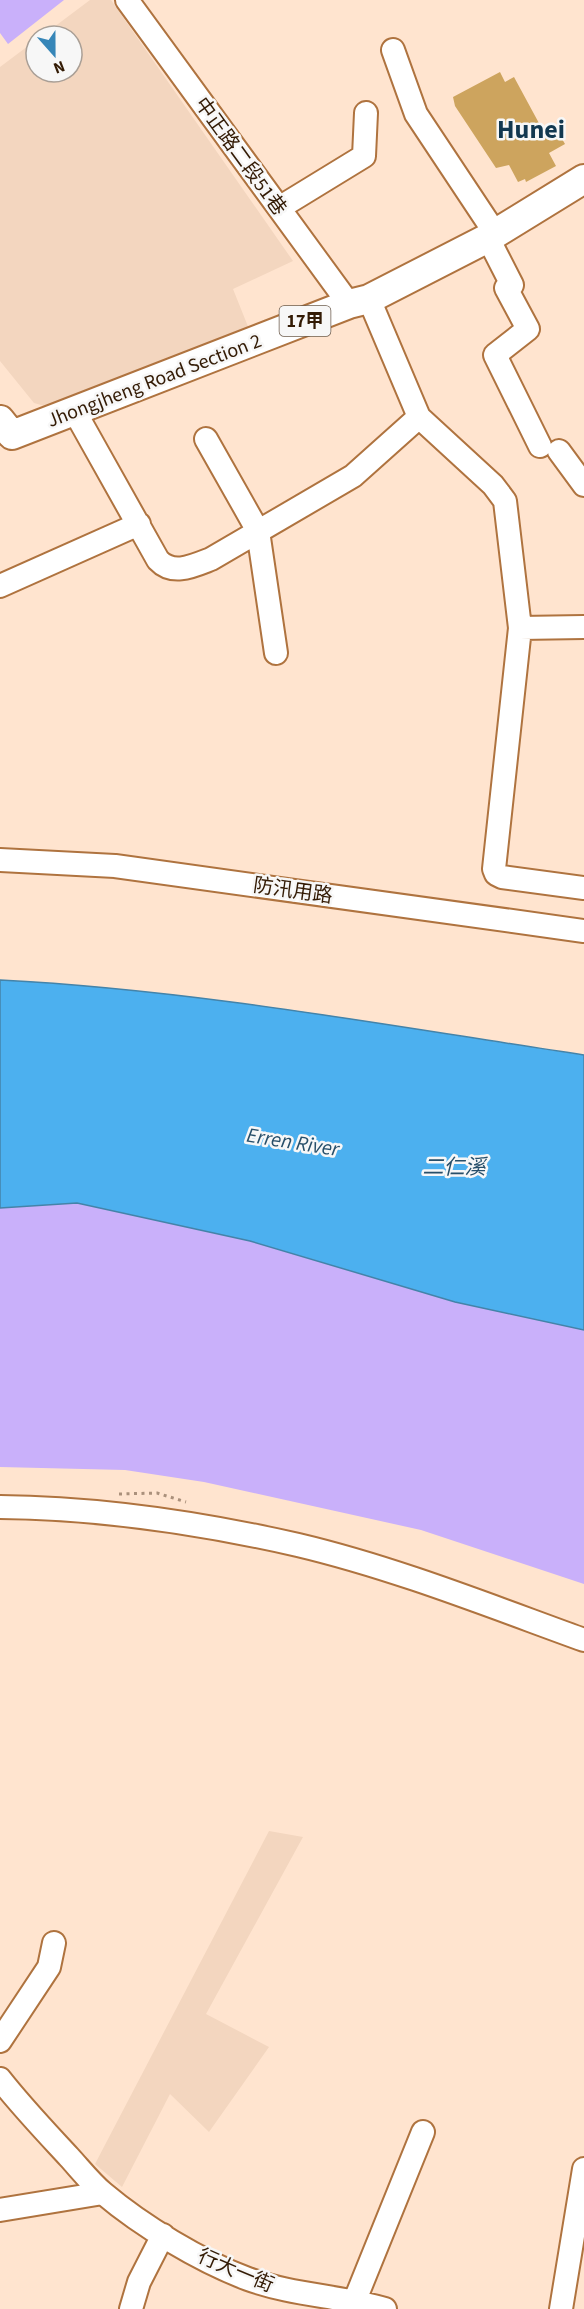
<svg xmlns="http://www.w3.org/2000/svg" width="584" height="2309" font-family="'Source Sans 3','Noto Sans TC',sans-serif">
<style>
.built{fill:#f3d6bf}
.green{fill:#c9b0fa}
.water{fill:#4cb0ef;stroke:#4483a9;stroke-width:1.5}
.building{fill:#cda45e}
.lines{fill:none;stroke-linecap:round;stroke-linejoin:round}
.minor-casing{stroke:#af733f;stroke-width:26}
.major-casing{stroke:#af733f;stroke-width:32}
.path{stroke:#aa907b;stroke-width:3;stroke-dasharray:3 4.5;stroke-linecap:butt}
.minor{stroke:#fff;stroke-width:22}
.major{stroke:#fff;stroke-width:28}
.labels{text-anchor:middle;stroke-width:5;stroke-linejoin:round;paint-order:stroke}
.shield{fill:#f7f7f7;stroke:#6e5d4e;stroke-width:1.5}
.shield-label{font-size:18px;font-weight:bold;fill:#331b05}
.street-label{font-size:20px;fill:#331b05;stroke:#f7f7f7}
.water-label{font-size:21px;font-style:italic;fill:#274f6a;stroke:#f7f7f7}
.district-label{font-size:26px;font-weight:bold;fill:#123850;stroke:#f7f7f7}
</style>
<rect width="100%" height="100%" fill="#ffe4cf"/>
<path class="built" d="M90,0H111L293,261L233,289L251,334L59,410L34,403L0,361V67L36,40V72H72V36H42Z
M269,1831L303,1837L206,2014L269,2047L209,2132L170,2094L122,2187L95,2164Z"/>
<path class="green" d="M0,0H64L8,44L0,33Z
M77,1203L250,1241L455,1302L584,1330V1584L421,1530L204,1482L125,1470L0,1467V1208Z"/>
<path class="water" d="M0,980C196,990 390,1026 584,1055V1330L455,1302L250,1241L77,1203L0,1208Z"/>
<path class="building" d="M500,72L505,82L514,77L547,138L558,132L565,144L549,153L556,166L526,182L525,179L518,182L509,165L496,168L455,106L453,97Z"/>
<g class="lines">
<defs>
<path id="minor" d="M127,0L349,304
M393,50L416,114L495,233
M279,208L364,156L366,113
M488,238L512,285L506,288L528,329L495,355L540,446
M369,299L419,417L493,485L505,501L520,628L494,869L496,874L502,877L584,888
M75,412L158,560C173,576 193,566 211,559L353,476L419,417
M206,439L258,531L276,653
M559,451L584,485
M0,586L139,524
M520,628L584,627
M0,860L115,866L584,931
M0,1507C100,1508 201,1523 298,1545C395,1568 490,1606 584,1640
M0,2041L49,1967L54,1943
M0,2079C22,2107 45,2131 69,2157C80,2169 91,2183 103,2193C142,2226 200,2261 248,2279C292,2295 340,2296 385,2309
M0,2210L103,2193
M355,2300L423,2132
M131,2309L139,2282L163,2235
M561,2309L584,2169"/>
<path id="major" d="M0,420L12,435L349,304L369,299L488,238L584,179"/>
</defs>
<use href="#minor" class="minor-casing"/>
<use href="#major" class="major-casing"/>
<path class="path" d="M119,1494L157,1493L186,1502"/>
<use href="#minor" class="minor"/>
<use href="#major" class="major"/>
</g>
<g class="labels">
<rect class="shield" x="279.5" y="306" width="51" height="30" rx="4.5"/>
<g class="shield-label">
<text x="305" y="327">17甲</text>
</g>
<g class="street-label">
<text transform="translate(241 156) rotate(54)" y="7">中正路二段51巷</text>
<text transform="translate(154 380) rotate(-21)" y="7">Jhongjheng Road Section 2</text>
<text transform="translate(293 890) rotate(8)" y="7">防汛用路</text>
<text transform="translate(236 2270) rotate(23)" y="7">行大一街</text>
</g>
<g class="water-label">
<text transform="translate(293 1142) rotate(9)" y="7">Erren River</text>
<text x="454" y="1174">二仁溪</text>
</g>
<g class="district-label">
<text x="531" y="138">Hunei</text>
</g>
</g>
<g transform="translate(54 54) rotate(159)"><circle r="28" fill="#f7f7f7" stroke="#a99f96" stroke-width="1.5"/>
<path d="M0-4.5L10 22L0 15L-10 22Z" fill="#3686b8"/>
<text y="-9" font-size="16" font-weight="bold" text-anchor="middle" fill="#331b05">N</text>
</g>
</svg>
